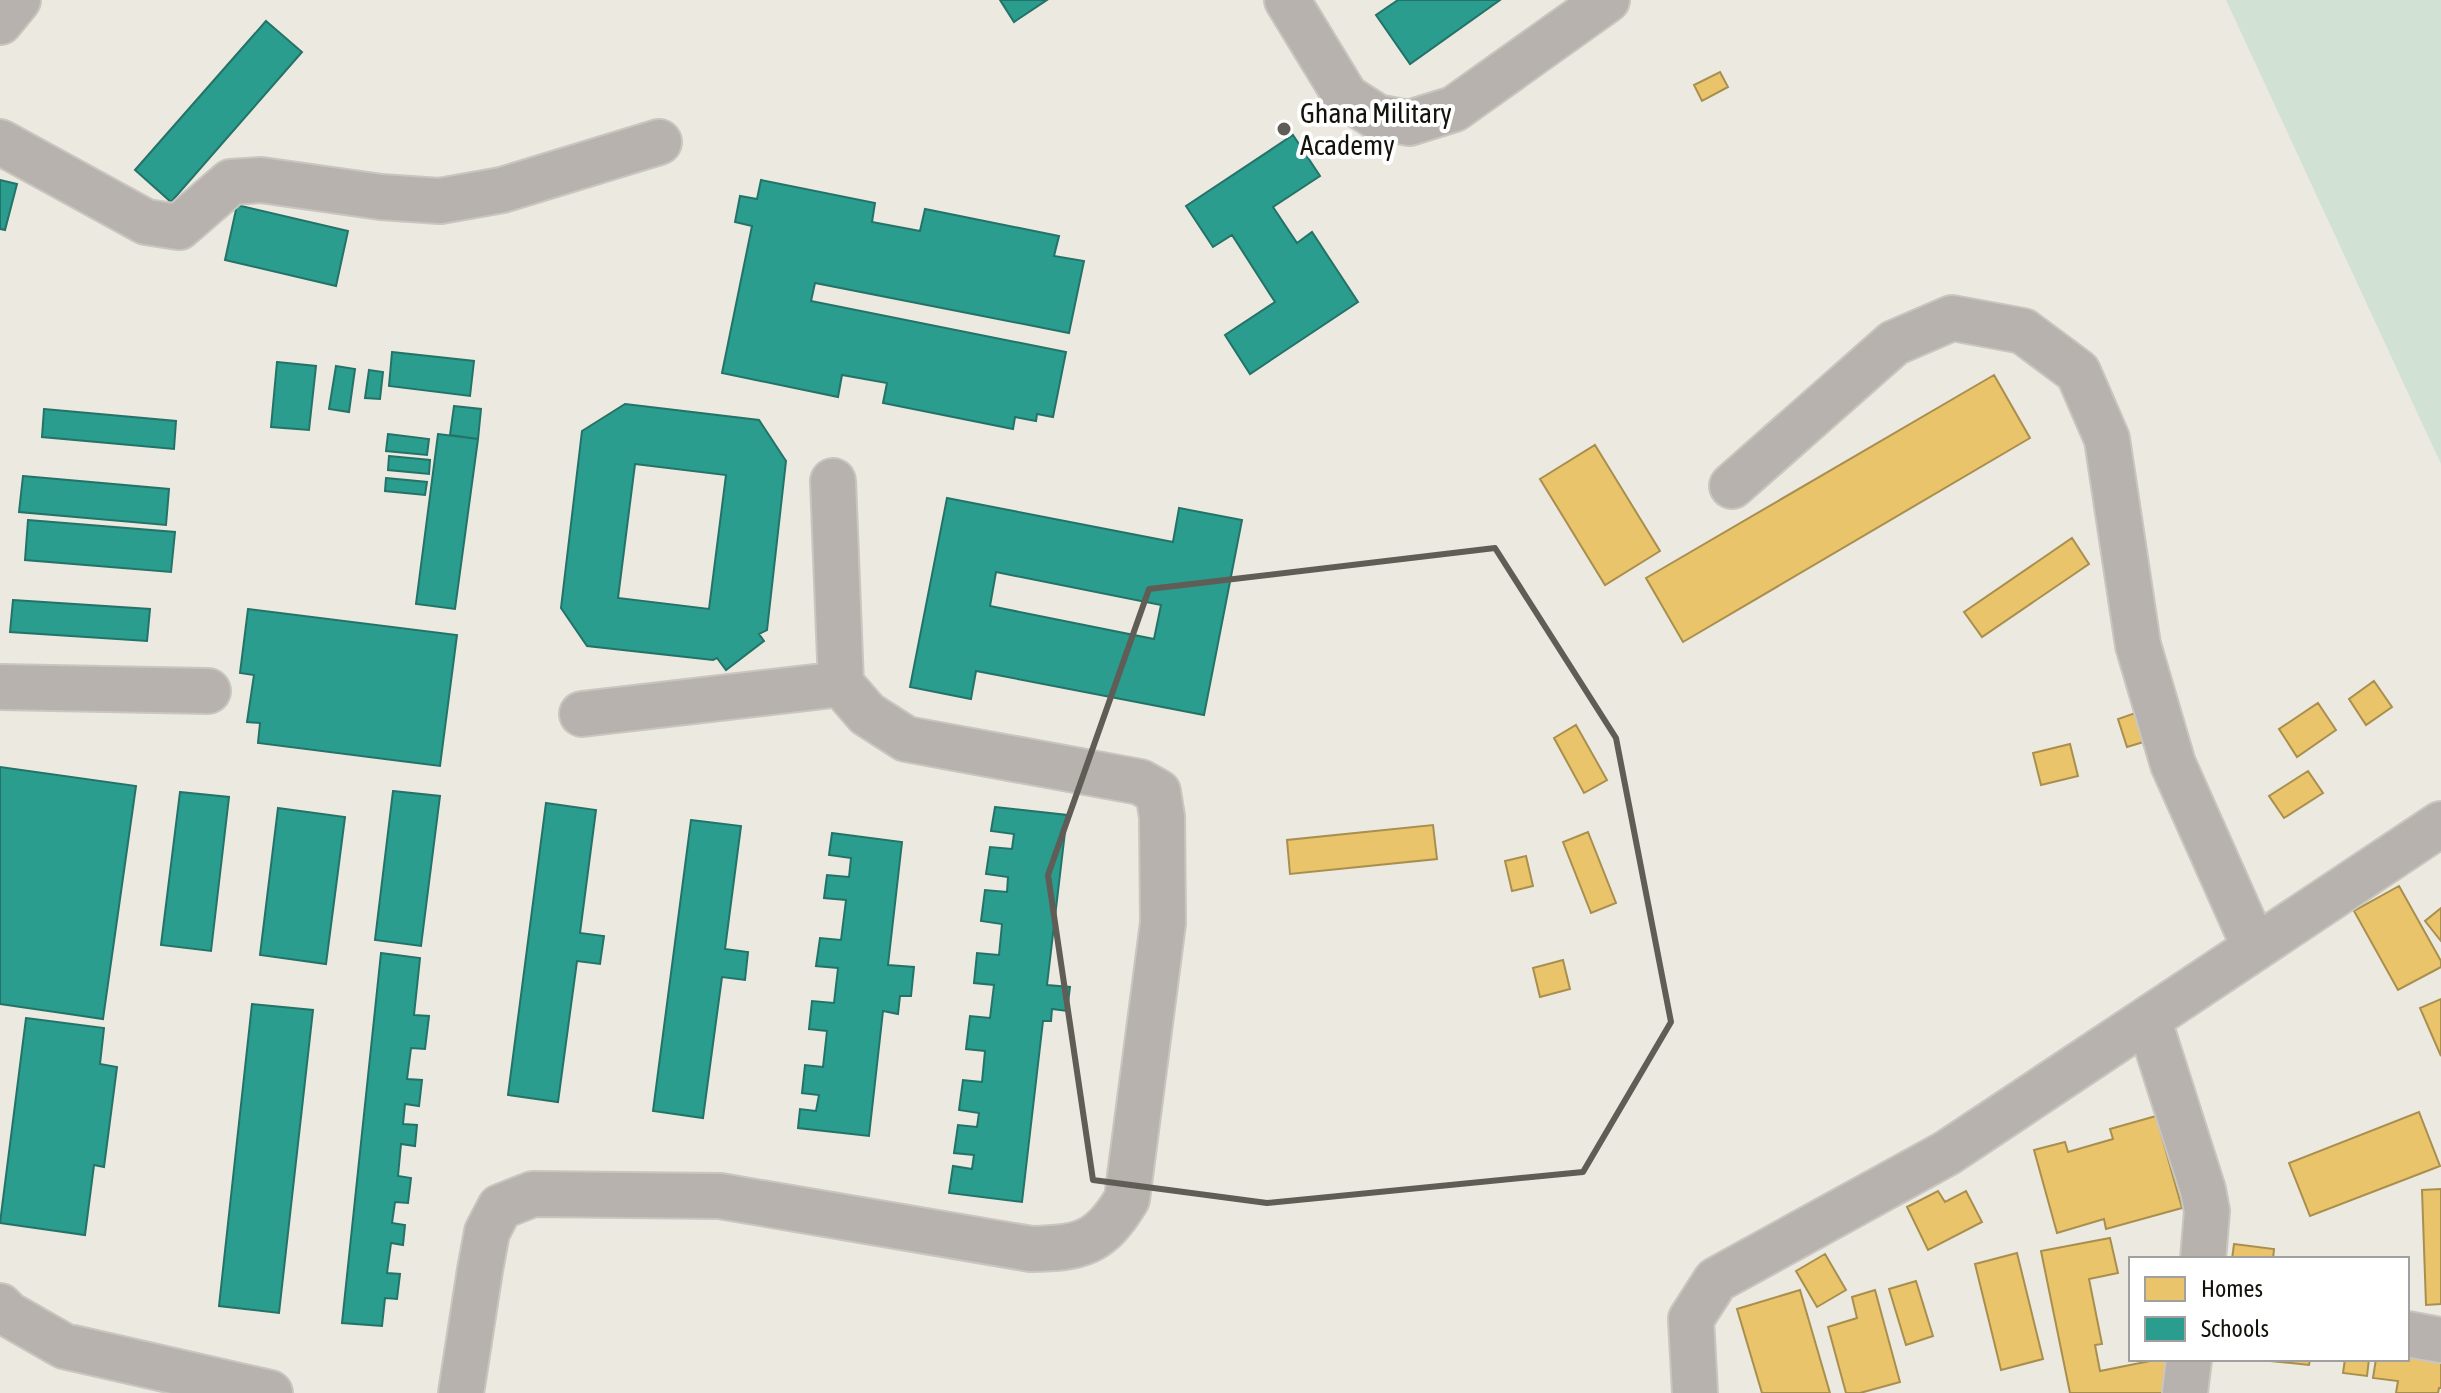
<svg xmlns="http://www.w3.org/2000/svg" width="2441" height="1393" font-family="'Asap Condensed',sans-serif">
<style>
.green{fill:#d1e1d4}
.homes{fill:#e9c46a;stroke:#a98f4e;stroke-width:2}
.schools{fill:#2a9d8f;stroke:#237368;stroke-width:2;fill-rule:evenodd}
.lines{fill:none;stroke-linecap:round;stroke-linejoin:round}
.minor-casing{stroke:#c9c6bf;stroke-width:48}
.minor{stroke:#b8b2ae;stroke-width:44}
.marked{fill:none;stroke:#605d56;stroke-width:6;stroke-linejoin:round}
.poi-dot{fill:#605d56;stroke:#fff;stroke-width:3}
.labels{text-anchor:middle;stroke-width:8;stroke-linejoin:round;paint-order:stroke}
.poi-label{font-size:28px;fill:#14120c;stroke:#fff;text-anchor:start}
</style>
<rect width="100%" height="100%" fill="#ece9e0"/>
<path class="green" d="M2226,0H2441V464Z"/>
<path class="homes" d="M1720,72L1728,87L1702,101L1694,85Z
M1994,375L2030,438L1683,642L1646,578Z
M1595,445L1660,551L1605,585L1540,479Z
M2072,538L2089,564L1982,637L1964,612Z
M2374,681L2392,707L2366,725L2349,699Z
M2318,703L2336,730L2297,757L2279,729Z
M2141,711L2150,740L2127,747L2118,719Z
M1576,725L1607,780L1584,793L1554,738Z
M2070,744L2078,776L2041,785L2033,753Z
M2308,771L2323,793L2284,818L2269,796Z
M1433,825L1437,859L1290,874L1287,840Z
M1588,832L1616,903L1591,913L1563,842Z
M1526,856L1533,886L1512,891L1505,861Z
M2399,886L2441,961V967L2398,990L2354,911Z
M2441,908V941L2425,921Z
M1563,960L1570,989L1540,997L1533,968Z
M2441,999V1056L2420,1008Z
M2419,1112L2440,1166L2310,1216L2289,1163Z
M2156,1116L2182,1208L2106,1229L2104,1219L2057,1233L2034,1150L2065,1142L2068,1152L2113,1139L2110,1129Z
M2441,1189V1304L2426,1305L2422,1190Z
M1938,1191L1945,1202L1966,1191L1982,1222L1928,1250L1907,1207Z
M2110,1238L2118,1273L2089,1279L2102,1344L2095,1345L2100,1371L2160,1359H2172L2179,1393H2070L2041,1251Z
M2234,1244L2274,1249L2273,1259H2232Z
M2017,1253L2043,1359L2001,1370L1975,1264Z
M1825,1254L1846,1290L1817,1307L1796,1271Z
M1916,1281L1933,1336L1906,1345L1889,1289Z
M1800,1290L1830,1393H1762L1737,1309Z
M1875,1290L1900,1382L1860,1393H1846L1828,1327L1857,1318L1852,1297Z
M2407,1341L2441,1346V1388H2439L2438,1393H2396L2398,1381L2373,1378L2376,1359H2407Z
M2271,1359H2310L2309,1365L2271,1361Z
M2345,1359H2369L2367,1376L2343,1373Z"/>
<path class="schools" d="M1000,0H1047L1014,22Z
M1398,0H1500L1410,64L1376,15Z
M266,21L302,52L171,202L135,170Z
M1293,135L1320,176L1273,207L1297,243L1312,232L1358,302L1250,374L1225,335L1275,302L1232,235L1213,247L1186,206Z
M0,180L17,184L5,230L0,229Z
M761,180L875,203L872,222L920,231L925,209L1059,236L1054,256L1084,261L1069,333L815,283L811,301L1066,352L1053,417L1037,414L1036,421L1015,417L1013,429L883,403L887,383L842,375L838,397L722,373L752,226L735,222L740,196L757,199Z
M237,205L348,231L336,286L225,260Z
M392,352L474,361L470,396L389,386Z
M277,362L316,366L309,430L271,427Z
M336,366L355,369L349,412L329,409Z
M369,370L383,372L380,399L365,398Z
M625,404L759,420L786,461L767,630L759,634L764,641L726,670L717,658L713,660L587,646L561,608L582,431ZM635,464L726,475L709,609L618,598Z
M454,406L481,409L478,439L450,435Z
M44,409L176,421L174,449L42,437Z
M388,434L429,439L427,455L386,451Z
M438,434L478,439L455,609L416,604Z
M389,456L430,460L429,474L388,470Z
M23,476L169,489L166,525L19,512Z
M386,478L427,482L425,495L385,491Z
M947,498L1173,542L1179,508L1242,520L1204,715L976,671L971,699L910,687ZM996,572L1161,605L1154,639L990,606Z
M28,520L175,532L171,572L25,560Z
M13,600L150,609L147,641L10,632Z
M248,609L457,635L440,766L258,743L260,723L247,722L254,675L240,673Z
M0,767L136,786L103,1019L0,1004Z
M393,791L440,796L421,946L375,940Z
M180,792L229,797L211,951L161,945Z
M546,803L596,810L580,933L604,936L600,964L577,961L558,1102L508,1095Z
M995,807L1067,815L1047,985L1070,987L1067,1011L1052,1009L1051,1021H1043L1022,1202L949,1193L953,1166L972,1169L974,1155L954,1153L958,1125L977,1127L979,1113L959,1110L963,1080L982,1082L985,1051L966,1049L970,1016L990,1018L994,985L974,983L977,953L999,955L1002,924L981,921L985,890L1007,892L1008,877L986,874L990,847L1012,849L1014,834L991,831Z
M278,808L345,817L326,964L260,955Z
M691,820L741,826L725,949L748,952L745,980L722,977L703,1118L653,1111Z
M832,833L902,842L888,965L914,967L911,996H900L898,1014L883,1011L869,1136L798,1128L800,1109L816,1111L819,1095L802,1093L805,1065L823,1067L827,1031L809,1029L812,1001L834,1003L838,968L816,966L820,938L841,940L846,900L824,898L827,875L849,877L851,858L829,855Z
M381,953L420,958L414,1015L429,1016L425,1049L411,1048L407,1079L422,1080L419,1106L405,1104L403,1124L417,1125L415,1146L401,1144L398,1176L411,1178L408,1203L395,1202L392,1223L405,1225L403,1245L391,1243L387,1273L400,1274L397,1299L385,1298L382,1326L342,1323Z
M252,1004L313,1010L279,1313L219,1306Z
M26,1018L104,1028L100,1064L117,1067L104,1167L94,1165L85,1235L0,1223Z"/>
<g class="lines">
<defs>
<path id="minor" d="M1287,0L1346,97L1377,117L1409,123L1454,109L1607,0
M0,22L18,0
M0,142L146,222L179,227L231,182L261,180L381,197L440,201L502,190L659,142
M1732,486L1894,343L1952,318L2023,331L2078,372L2107,439L2138,645L2173,764L2255,948
M0,687L208,691
M582,714L841,684
M2149,1021L2203,1190L2207,1211L2203,1259
M0,1306L8,1314L64,1346L270,1393
M2407,1334L2441,1340
M2185,1392L2189,1359
M461,1393L480,1270L487,1232L500,1207L533,1194L720,1196L1031,1249C1081,1248 1100,1244 1127,1199L1163,923L1162,817L1158,792L1140,782L906,739L867,714L841,684L833,481
M1695,1393L1691,1319L1716,1280L1947,1153L2441,824"/>
</defs>
<use href="#minor" class="minor-casing"/>
<use href="#minor" class="minor"/>
</g>
<path class="marked" d="M1495,548L1616,738L1671,1022L1583,1172L1267,1203L1093,1180L1048,875L1149,589Z"/>
<circle class="poi-dot" cx="1284" cy="129" r="8"/>
<g class="labels">
<g class="poi-label">
<text x="1300" y="123">Ghana Military<tspan x="1300" dy="32">Academy</tspan></text>
</g>
</g>
<rect x="2129" y="1257" width="280" height="104" fill="#ffffff" stroke="#a1a09e" stroke-width="2"/>
<rect x="2145" y="1277" width="40" height="24" fill="#e9c46a" stroke="#a1a09e" stroke-width="2"/>
<text x="2201" y="1297" font-size="24" fill="#14120c">Homes</text>
<rect x="2145" y="1317" width="40" height="24" fill="#2a9d8f" stroke="#a1a09e" stroke-width="2"/>
<text x="2201" y="1337" font-size="24" fill="#14120c">Schools</text>
</svg>
